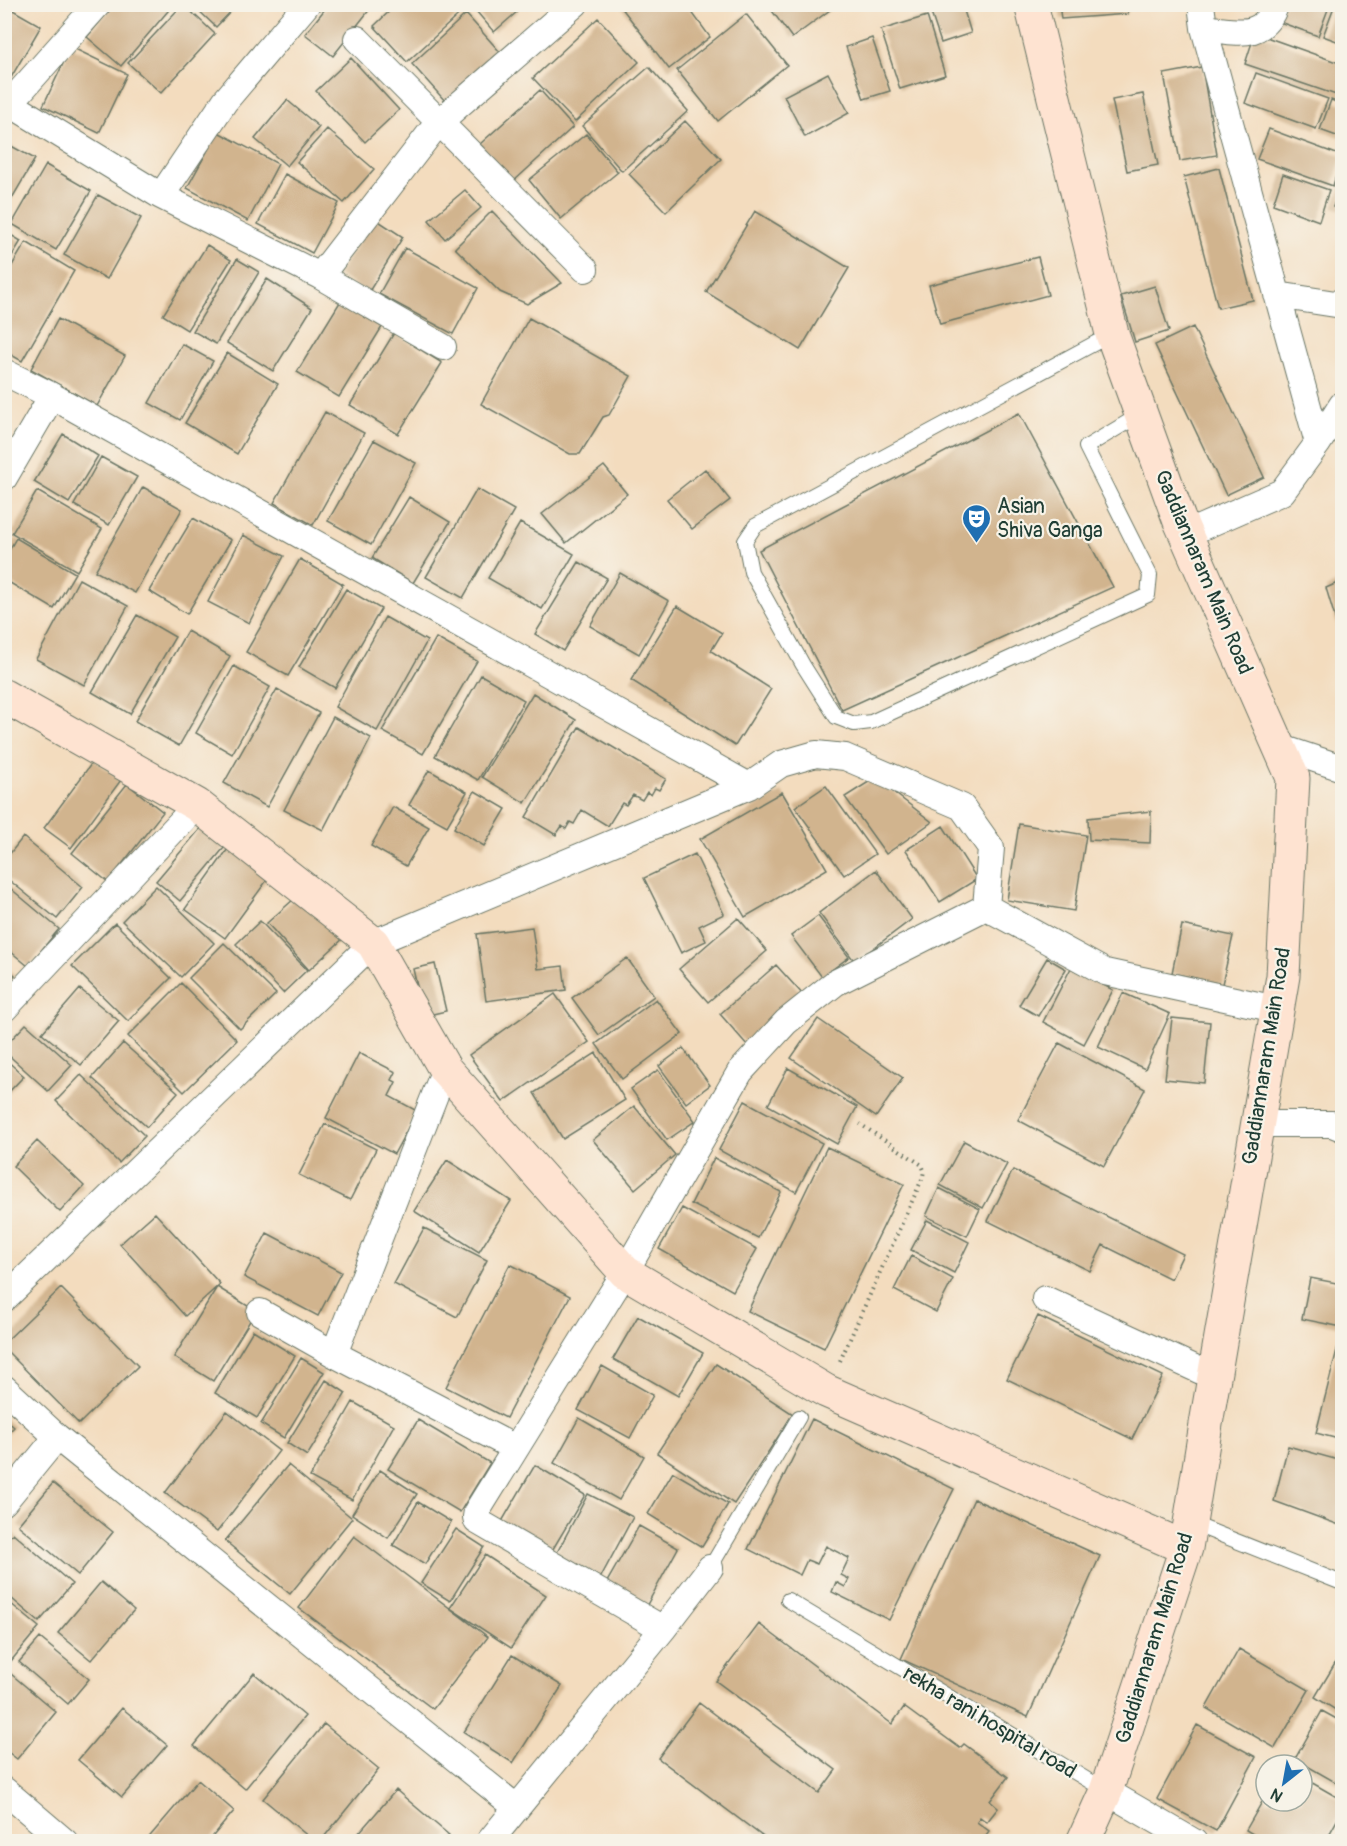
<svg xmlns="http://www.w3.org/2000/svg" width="1347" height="1846" font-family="Pangolin,sans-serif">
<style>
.building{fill:#d1b48e}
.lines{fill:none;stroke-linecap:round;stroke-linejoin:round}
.lane-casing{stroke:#697564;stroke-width:16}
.street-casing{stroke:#697564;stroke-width:28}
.secondary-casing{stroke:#697564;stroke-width:35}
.path{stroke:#697564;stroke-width:4;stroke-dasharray:1.5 4.5;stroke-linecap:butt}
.lane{stroke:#fff;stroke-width:14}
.street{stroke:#fff;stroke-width:26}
.secondary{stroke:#fee3d1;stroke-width:33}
.labels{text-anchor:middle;stroke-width:4.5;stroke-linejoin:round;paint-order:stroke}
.poi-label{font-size:21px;fill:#1f3d34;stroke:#f7f3e8;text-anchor:start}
.street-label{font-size:21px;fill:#1f3d34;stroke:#f7f3e8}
</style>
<rect width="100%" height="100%" fill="#f7f3e8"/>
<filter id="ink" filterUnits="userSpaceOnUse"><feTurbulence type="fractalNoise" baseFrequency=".0167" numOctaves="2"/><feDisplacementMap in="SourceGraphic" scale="12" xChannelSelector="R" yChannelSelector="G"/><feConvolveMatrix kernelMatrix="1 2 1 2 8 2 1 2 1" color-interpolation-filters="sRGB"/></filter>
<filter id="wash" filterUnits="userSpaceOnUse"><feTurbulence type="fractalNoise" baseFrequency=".008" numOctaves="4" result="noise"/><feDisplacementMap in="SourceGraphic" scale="24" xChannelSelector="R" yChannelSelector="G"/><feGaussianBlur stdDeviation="1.35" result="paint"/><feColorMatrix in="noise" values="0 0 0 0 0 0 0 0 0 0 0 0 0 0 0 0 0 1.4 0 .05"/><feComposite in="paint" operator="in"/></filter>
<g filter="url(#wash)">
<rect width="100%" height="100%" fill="#f3dcbe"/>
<g id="blocks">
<path class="building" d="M115,4H174L121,66L87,37Z
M183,4L215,34L161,93L128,63Z
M192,4H238L216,27Z
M329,4H374L333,56L305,34Z
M397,4H463L466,8L407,62L374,26Z
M470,4H512L518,11L494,32Z
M624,4H686L710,37L669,69L621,7Z
M767,4H838L792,38Z
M928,4H962L971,33L941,43Z
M1059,4H1127L1128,14L1061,19Z
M1284,4H1330L1318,36L1277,21Z
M1335,4H1342V43L1323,36Z
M4,5L41,26L9,81L4,79Z
M466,14L500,52L446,102L412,64Z
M746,14L787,65L718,121L677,70Z
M927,16L945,75L900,89L881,30Z
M598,18L639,62L575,122L533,78Z
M1255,33L1342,64V97L1245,64Z
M872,38L890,91L864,99L846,47Z
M71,47L127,74L99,133L43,106Z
M351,58L399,110L365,142L316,91Z
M649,67L688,111L622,171L582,126Z
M1202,67L1217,155L1180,161L1164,74Z
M828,73L849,113L805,137L784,96Z
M1256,73L1328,99L1316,129L1245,103Z
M540,90L573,127L514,181L480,144Z
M1143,94L1158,165L1127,171L1112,100Z
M287,100L319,127L287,166L255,139Z
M1331,100L1342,104V138L1320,130Z
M685,121L721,159L666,212L629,174Z
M327,129L374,169L344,203L297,162Z
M1269,129L1342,156L1333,186L1257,159Z
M218,132L278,164L248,221L187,188Z
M586,134L618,172L561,219L529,180Z
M4,142L35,159L4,212Z
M46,165L91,191L56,250L12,224Z
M1219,168L1253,300L1218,308L1184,177Z
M285,174L339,203L312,253L258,224Z
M1283,174L1329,190L1319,221L1273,204Z
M1342,183V210L1333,207Z
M465,190L481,208L445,239L429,220Z
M98,195L141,218L107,279L64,255Z
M492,211L562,283L527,304L500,292L455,248Z
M755,211L849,268L800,350L706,292Z
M374,218L403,237L368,293L338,275Z
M4,231L21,241L4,269Z
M26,242L74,271L22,361L4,351V279Z
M207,245L231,260L187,330L163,315Z
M405,248L478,288L453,334L379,294Z
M1038,257L1048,295L940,324L929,285Z
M237,259L259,272L216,344L193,331Z
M267,279L312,308L273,371L227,343Z
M1155,286L1169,331L1135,342L1121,296Z
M340,302L382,327L339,397L297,372Z
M529,318L631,376L609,415L603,417L580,454H570L481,404Z
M58,319L125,356L97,406L31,369Z
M1193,327L1264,477L1226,495L1155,345Z
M394,333L442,363L398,434L350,405Z
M182,344L213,361L180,420L149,403Z
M227,353L278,384L237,454L185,423Z
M325,412L364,433L313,525L274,503Z
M1019,413L1113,587L842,710L759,550Z
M63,434L98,456L69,503L34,482Z
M374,440L416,463L371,545L328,521Z
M101,457L137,477L109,525L74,505Z
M604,466L627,494L566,543L542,514Z
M705,469L730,500L692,529L667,499Z
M143,487L182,509L135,593L95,571Z
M477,489L514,510L463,598L426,577Z
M37,491L102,529L77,571L12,533Z
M409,497L450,522L413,583L372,558Z
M193,518L231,540L187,614L149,591Z
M520,523L574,554L542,609L488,578Z
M243,535L284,556L249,623L208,602Z
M16,538L75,573L54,609L5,580V558Z
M300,559L343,584L288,676L246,652Z
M579,562L607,578L563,651L535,634Z
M620,573L669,601L639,654L590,626Z
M79,579L128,606L84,685L36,659Z
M1342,581V641L1326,588Z
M346,589L381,609L335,688L299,667Z
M677,606L722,633L711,651L771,689L735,746L631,680Z
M137,615L175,637L130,714L92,692Z
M385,617L427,641L377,731L335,707Z
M187,631L230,656L179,746L135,721Z
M436,638L477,661L423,754L382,731Z
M234,666L270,687L232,754L196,733Z
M481,675L524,700L478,780L435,756Z
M277,689L319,713L267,807L224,783Z
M533,693L576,720L525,803L482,777Z
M333,717L371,738L323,830L284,810Z
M579,727L666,779L659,790L655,788L651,795L647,792L642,800L633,795L626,805L622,803L608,826L582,810L574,824L570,822L566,829L562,826L556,835L526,817Z
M94,760L121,780L71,848L44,828Z
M429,770L467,792L447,826L409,805Z
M875,778L932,822L886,854L845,797Z
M127,784L163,812L108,882L72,853Z
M826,786L875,854L844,875L795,807Z
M475,791L506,809L484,846L454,828Z
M782,792L827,869L745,917L700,839Z
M393,807L429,827L406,866L371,846Z
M1151,811L1150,843L1089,840L1088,818Z
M205,823L228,843L180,901L156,881Z
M1019,824L1086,835L1074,911L1007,900Z
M943,826L977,879L940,902L906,850Z
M23,837L83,887L57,919L4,876V861Z
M230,846L270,876L225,938L185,909Z
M695,854L724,914L699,926L706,941L681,953L644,878Z
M876,870L912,919L855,962L819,913Z
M4,883L59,929L28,966L4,946Z
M156,886L214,943L181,977L122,921Z
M303,891L345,937L309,970L267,923Z
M818,916L849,957L822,977L791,936Z
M738,918L767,951L708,1002L679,969Z
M260,921L307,970L283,993L236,944Z
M115,923L171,978L128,1021L72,966Z
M1182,925L1233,936L1222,984L1172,973Z
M532,927L538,969L563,966L566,990L486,1001L477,934Z
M224,943L276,994L240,1029L189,978Z
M627,958L654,996L599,1035L572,998Z
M1047,958L1066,969L1038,1016L1019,1005Z
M435,964L446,1011L424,1016L413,969Z
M776,965L805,997L748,1046L720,1014Z
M4,966L15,975L4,986Z
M1071,968L1113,990L1084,1044L1043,1022Z
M181,983L237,1040L184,1092L128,1036Z
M80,989L119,1021L81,1065L42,1033Z
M1123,993L1170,1014L1145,1069L1098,1047Z
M555,994L589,1042L503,1102L469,1055Z
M656,999L682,1034L622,1079L596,1044Z
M1172,1018L1210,1022L1204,1083L1165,1079Z
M818,1019L903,1078L876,1117L791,1058Z
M26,1024L72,1065L48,1091L4,1051V1047Z
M123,1043L178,1092L147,1127L92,1078Z
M1059,1043L1145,1089L1104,1166L1018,1120Z
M683,1048L710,1085L686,1103L659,1066Z
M359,1053L396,1072L392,1080L396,1082L389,1096L417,1111L394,1154L326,1118Z
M596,1053L625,1100L563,1139L534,1093Z
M4,1058L24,1076L4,1097Z
M788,1068L857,1107L837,1144L768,1105Z
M658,1070L695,1121L667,1140L631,1089Z
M81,1075L145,1136L119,1163L56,1101Z
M745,1101L822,1143L796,1192L719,1150Z
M634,1106L675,1155L635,1189L593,1140Z
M325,1124L376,1149L350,1200L299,1175Z
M37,1141L84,1186L60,1212L13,1166Z
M964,1141L1007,1164L983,1208L940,1185Z
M827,1147L904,1184L824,1348L748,1311Z
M714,1158L781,1192L758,1238L691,1204Z
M447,1160L511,1201L479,1252L414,1211Z
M1013,1170L1183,1254L1171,1279L1103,1245L1090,1271L988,1221Z
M939,1188L980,1209L967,1236L926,1216Z
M682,1208L757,1249L733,1291L659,1249Z
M155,1213L220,1284L185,1316L120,1244Z
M927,1220L969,1242L954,1273L911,1250Z
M424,1228L487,1260L457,1317L394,1284Z
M267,1233L341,1272L318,1316L244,1277Z
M911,1256L953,1279L936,1312L894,1290Z
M510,1264L570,1296L506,1418L446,1387Z
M1310,1278L1342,1284V1327L1302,1319Z
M217,1287L256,1311L213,1381L174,1357Z
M61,1288L138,1366L79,1424L4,1348V1343Z
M638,1316L703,1353L678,1396L613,1359Z
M1038,1316L1163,1376L1132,1439L1007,1379Z
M253,1330L295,1356L257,1418L215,1393Z
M1340,1338H1342V1440L1316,1433Z
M301,1358L324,1372L284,1438L261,1424Z
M716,1364L793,1414L734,1504L657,1453Z
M602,1366L653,1395L630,1438L578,1410Z
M326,1380L346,1393L307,1456L287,1443Z
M353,1402L394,1425L352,1500L310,1477Z
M227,1411L279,1451L217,1532L165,1493Z
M4,1418L14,1427L4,1437Z
M579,1418L644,1456L619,1500L554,1463Z
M812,1419L954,1489L889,1620L832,1592L836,1582L845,1587L849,1579L841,1575L849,1558L826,1546L817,1564L807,1560L800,1575L748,1549Z
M418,1420L490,1463L460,1512L388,1469Z
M1288,1446L1342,1461V1526L1274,1501Z
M288,1465L352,1518L290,1594L225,1541Z
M535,1465L585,1495L547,1559L497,1530Z
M380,1470L417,1494L388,1538L352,1514Z
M673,1472L728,1504L702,1547L648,1514Z
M53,1483L113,1532L78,1575L18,1525Z
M588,1494L633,1517L596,1586L552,1562Z
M974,1499L1100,1556L1028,1717L901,1659Z
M418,1502L451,1522L425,1564L393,1545Z
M639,1526L678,1548L643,1612L603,1589Z
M456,1529L484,1547L450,1601L421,1583Z
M13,1533L72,1584L39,1622L4,1592V1543Z
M354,1536L488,1637L433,1709L299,1608Z
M485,1555L546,1595L511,1648L450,1608Z
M101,1582L134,1610L91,1660L58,1633Z
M4,1598L39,1627L6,1667L4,1666Z
M759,1624L892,1724L904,1707L960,1748L964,1744L1008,1777L990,1801L998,1808L987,1822L980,1817L977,1822L989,1831L981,1842H770L658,1758L699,1703L819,1793L836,1770L716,1681Z
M40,1638L89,1679L68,1704L19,1662Z
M1239,1649L1309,1690L1275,1748L1206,1708Z
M1342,1652V1714L1315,1697Z
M512,1655L562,1686L513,1763L464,1732Z
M254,1673L305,1716L245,1789L194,1746Z
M11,1674L56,1712L17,1759L4,1749V1681Z
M122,1708L167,1745L122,1797L78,1760Z
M1322,1711L1342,1722V1786L1295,1759Z
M324,1724L379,1769L320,1842H315L263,1799Z
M1197,1725L1256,1757L1216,1831L1157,1799Z
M1302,1777L1342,1800V1811L1325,1842H1266L1246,1830L1266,1795V1801H1302Z
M198,1780L234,1811L208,1842H145Z
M396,1790L449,1835L443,1842H351Z"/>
</g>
</g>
<g filter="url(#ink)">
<use href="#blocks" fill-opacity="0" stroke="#697564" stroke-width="1.5"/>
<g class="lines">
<defs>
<path id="lane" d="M1112,334L755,526L745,541L751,572L803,665L836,717L854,724L871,722L1148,595L1150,575L1086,447L1141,414
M1191,1523L1342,1583
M710,1568L799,1417
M788,1600L1106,1791"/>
<path id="street" d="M1201,4L1204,28L1318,443
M1204,28C1236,31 1262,42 1276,4
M357,39L585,269
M4,100L161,196L320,276L443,347
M10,103L98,4
M161,196L225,101L307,4
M320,276L438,123L575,4
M1277,295L1342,305
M4,372L52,396L749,786
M4,478L52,396
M1186,534L1282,492L1318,443L1342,405
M1279,747L1342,768
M4,1009L197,805
M1257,1124H1332L1342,1128
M4,1299L373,943L749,786L781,764L816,754L845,757L962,807L991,848L986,907
M1045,1299L1214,1377
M260,1312L334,1354L515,1448
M334,1354L445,1069
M4,1388L57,1437L517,1808
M4,1502L57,1437
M663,1629L477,1521L476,1517L477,1511L625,1272L740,1072L786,1022L835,983L986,907L1105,972L1276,1009
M4,1790L65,1842
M1106,1791L1194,1842
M489,1842L663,1629L710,1568"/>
<path id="secondary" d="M1031,4L1112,334L1179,519L1293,778L1283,976L1206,1424L1186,1548L1106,1791L1083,1842
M4,696L197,805L373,943L445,1069L625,1272L826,1391L1186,1548"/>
</defs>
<use href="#lane" class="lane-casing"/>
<use href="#street" class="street-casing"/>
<use href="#secondary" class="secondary-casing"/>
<path class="path" d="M840,1361L923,1177L924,1170L922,1165L860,1124"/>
<use href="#lane" class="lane"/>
<use href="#street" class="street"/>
<use href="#secondary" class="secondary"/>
</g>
</g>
<defs>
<symbol id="theatre-pin" viewBox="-11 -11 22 30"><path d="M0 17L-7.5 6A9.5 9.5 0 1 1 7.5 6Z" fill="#1f6fb2" stroke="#f7f3e8"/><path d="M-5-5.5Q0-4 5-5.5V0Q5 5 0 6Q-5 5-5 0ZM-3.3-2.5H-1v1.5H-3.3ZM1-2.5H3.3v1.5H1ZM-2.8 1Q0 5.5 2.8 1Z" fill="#fff"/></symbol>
</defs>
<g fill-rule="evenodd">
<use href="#theatre-pin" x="960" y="502" width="33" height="45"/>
</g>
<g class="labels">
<g class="poi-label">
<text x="997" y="513">Asian<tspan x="997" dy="24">Shiva Ganga</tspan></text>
</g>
<g class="street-label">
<text transform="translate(1204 572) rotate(67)" y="7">Gaddiannaram Main Road</text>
<text transform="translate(1266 1056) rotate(-81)" y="7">Gaddiannaram Main Road</text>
<text transform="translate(1154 1638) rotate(-73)" y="7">Gaddiannaram Main Road</text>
<text transform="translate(990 1722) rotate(31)" y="7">rekha rani hospital road</text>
</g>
</g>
<rect width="1347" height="1846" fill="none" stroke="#f7f3e8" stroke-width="24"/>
<g transform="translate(1284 1783) rotate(211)"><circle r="28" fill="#f7f3e8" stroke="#a1aaa0" stroke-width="1.5"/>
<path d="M0-4.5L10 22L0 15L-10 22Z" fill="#1f6fb2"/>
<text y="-9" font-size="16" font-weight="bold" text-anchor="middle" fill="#1f3d34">N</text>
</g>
</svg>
